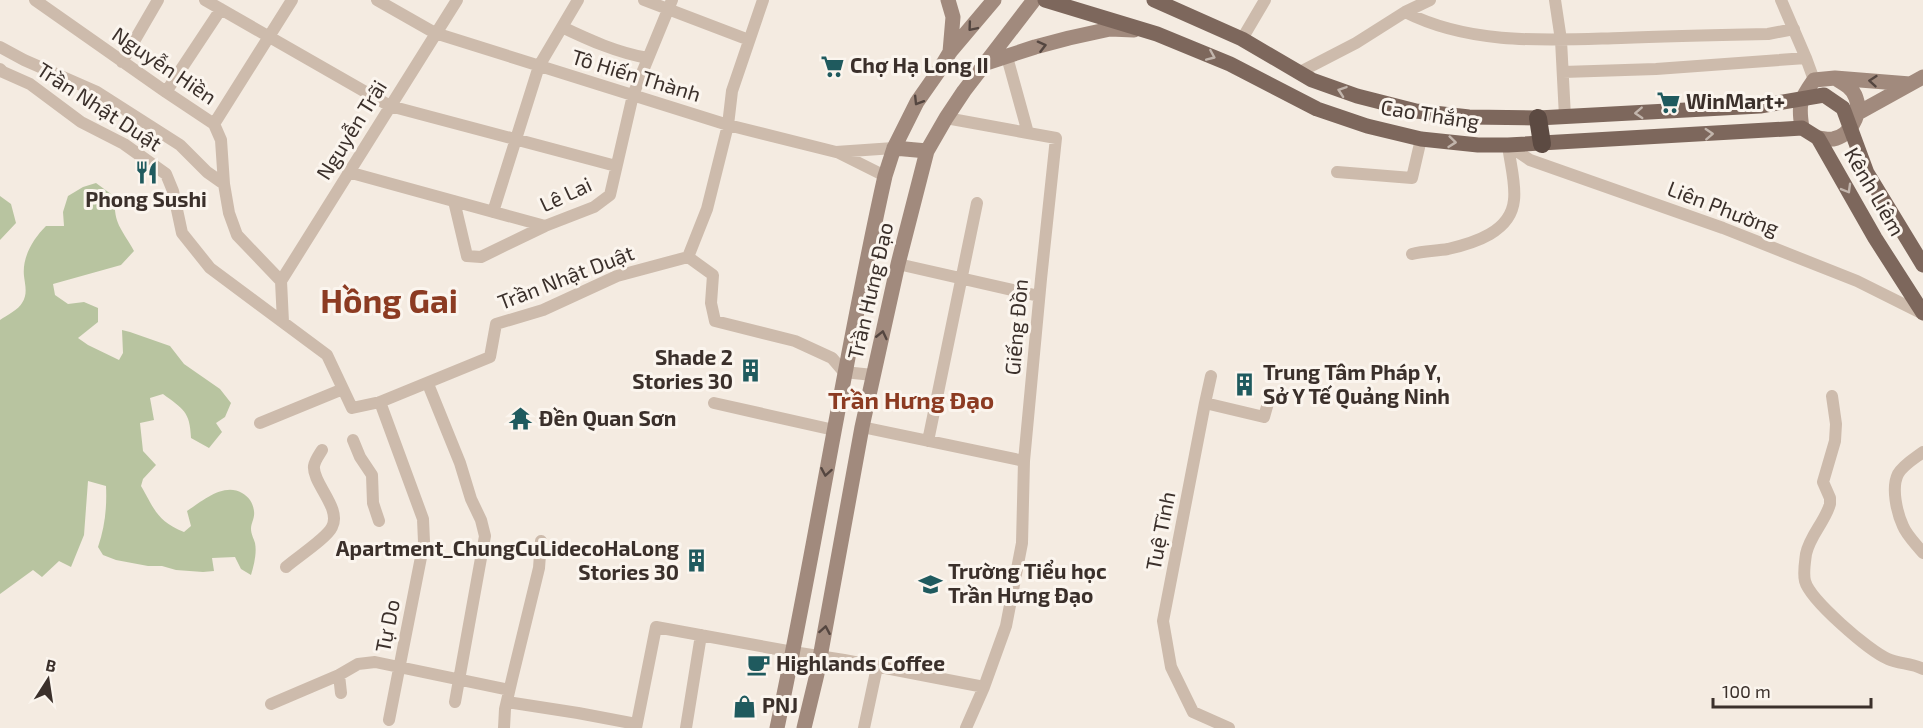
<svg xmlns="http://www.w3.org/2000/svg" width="1923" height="728" font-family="'Exo 2',sans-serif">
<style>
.green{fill:#b8c4a0}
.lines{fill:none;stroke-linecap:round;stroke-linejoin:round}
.street{stroke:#cdbbac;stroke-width:12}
.secondary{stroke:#a18a7d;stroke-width:15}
.primary{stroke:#7d675c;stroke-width:15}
.highway{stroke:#5c4a42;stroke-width:18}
.oneway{stroke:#544640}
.oneway2{stroke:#c2b5ac}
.labels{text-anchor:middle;stroke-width:6;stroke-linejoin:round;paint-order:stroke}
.street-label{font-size:21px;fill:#3b302b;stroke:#fbf5ee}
.poi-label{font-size:21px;font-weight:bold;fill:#3b302b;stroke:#fbf5ee;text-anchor:start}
.quarter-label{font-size:24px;font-weight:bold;fill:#8c3b22;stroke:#fbf5ee}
.town-label{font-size:33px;font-weight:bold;fill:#8c3b22;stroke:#fbf5ee}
</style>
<rect width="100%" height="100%" fill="#f4ebe1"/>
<path class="green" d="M96,183L115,197C113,224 122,229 134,251L121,265L53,284L55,295L68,304L84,302L98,308V322L78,338L88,345L119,360L123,353L122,330L130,332L170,346L184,364L220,389L231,403L225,417L216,423L222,432L209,448L191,438C190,411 183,409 163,394L150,398L154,420L140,423L143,451L156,465L143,479L141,486C155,510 157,521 184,532L191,526L187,511C202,501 224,482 242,493C249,497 253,503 254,511C255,518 251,523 251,529C251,534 254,539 255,543C257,553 254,565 251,575L241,569L235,557L212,558L214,571L203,572L176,570L162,566H148L116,560L103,555L98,547C105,527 107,507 106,486L88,481L84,535L71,567L59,561L42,577L33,570L0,594V320C6,316 19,309 22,303C28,294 25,285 24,276C22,257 33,239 46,226H64L63,212L68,196L83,187Z
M0,196L11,204L16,223L0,240Z"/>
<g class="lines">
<path class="street" d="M35,0L166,92L214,124L221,140L224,184L229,213L237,235L281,281
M205,0L390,106L616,166
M377,0L435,33L728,125L836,152L894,148
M644,0L749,40
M763,0L732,91L728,125L707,209L688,257L713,275L711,303L715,321L795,341L832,358L844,372L873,375
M1555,0L1561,40L1565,117
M1781,0L1806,58L1814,80
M1405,12C1472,46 1549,40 1621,38C1670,36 1719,35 1768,34L1794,29
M562,27C589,40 618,53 648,58
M1242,39L1265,0
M0,47L24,60L97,92L180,145L207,172L224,184
M122,62L158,0
M0,69L3,72L30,84L81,122L124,144L166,174L173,191L182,233L210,268L327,355L352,408L380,402L490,357L496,324L543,310L617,276L688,257
M1563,72L1656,69L1806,58
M1298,73L1356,43L1405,12L1430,0
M166,92L221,9
M946,118L1028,133
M214,124L292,0
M1508,145L1530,160L1723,228L1857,281L1923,314
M837,152L885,176
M348,172L545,226
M1337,172L1412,178L1421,139
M454,201L467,256L481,257L545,226L594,207L610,195L633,95L672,0
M493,212L539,66L578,0
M1412,254C1423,251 1436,251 1448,249C1474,243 1511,232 1514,200C1516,183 1510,163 1508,145
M898,264L1039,296
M281,281L457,0
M281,281L283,322
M428,384L460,463L471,499L481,520L485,536L455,702
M1832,396L1836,424L1835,441L1823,482L1830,498V504C1825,522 1810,535 1806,554C1805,562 1803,573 1805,581C1810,600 1869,651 1888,659C1899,664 1912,663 1923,669
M380,402L423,519L424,542L389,720
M714,403L834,430
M1205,403L1211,376
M260,423L343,389
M862,427L1024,461
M353,440L360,457L372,475L373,503L379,521
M928,441L977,203
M1923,452C1915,458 1903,465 1898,474C1891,488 1897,513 1903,526C1907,536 1917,545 1923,553
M286,567C296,558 327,538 332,527C342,508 312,483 314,466C315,460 319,455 322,450
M339,675L341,693
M507,702L578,713L636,724
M271,704L339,675L358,664L375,662L509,690
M504,728L505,709L512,679L539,568L541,541
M636,728L656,627L793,652L844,660L984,687
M686,728L701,635
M864,728L877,667
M966,728L984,687L1006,626L1022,543L1024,461L1041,279L1056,138L1028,133L1007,57
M1229,728L1193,712L1171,667L1163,621L1205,403L1264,417L1270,396"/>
<path class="secondary" d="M948,0L953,17L950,52
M986,63L1035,47L1069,38L1110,29L1134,30
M1858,113L1923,77
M1802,128C1798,103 1800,100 1814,80L1835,78L1910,84
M1818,138C1822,138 1828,140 1833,139C1850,136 1862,114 1856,98C1853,88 1843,83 1835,78
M894,148L927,151
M777,728C816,545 844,359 885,176L894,148L917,102L938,72L950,52L994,0
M804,728L817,674L862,427L898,264L927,151L946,118L964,91L1034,0"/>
<path class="primary" d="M1045,0L1157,34L1230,64L1317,109L1367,126L1421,139L1478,145H1508L1802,128L1818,138L1875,238L1923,313
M1154,0L1242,39L1312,80L1357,96L1416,111L1469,117L1538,118L1760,106L1824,95L1843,108L1867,173L1923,265"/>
<path class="highway" d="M1538,118L1542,144"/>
</g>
<defs><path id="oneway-chevron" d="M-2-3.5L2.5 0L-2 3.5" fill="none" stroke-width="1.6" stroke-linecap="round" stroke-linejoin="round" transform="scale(1.5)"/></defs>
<g class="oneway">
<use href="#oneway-chevron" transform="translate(972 27) rotate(130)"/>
<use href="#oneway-chevron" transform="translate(1042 46) rotate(-14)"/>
<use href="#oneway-chevron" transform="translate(1873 81) rotate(-175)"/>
<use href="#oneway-chevron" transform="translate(918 101) rotate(122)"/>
<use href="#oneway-chevron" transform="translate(882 335) rotate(-77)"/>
<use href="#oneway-chevron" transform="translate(826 472) rotate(100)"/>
<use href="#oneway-chevron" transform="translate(825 630) rotate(-80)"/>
</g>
<g class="oneway2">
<use href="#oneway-chevron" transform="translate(1211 56) rotate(23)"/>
<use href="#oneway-chevron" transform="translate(1342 91) rotate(-161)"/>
<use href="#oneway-chevron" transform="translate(1639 113) rotate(177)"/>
<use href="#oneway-chevron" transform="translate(1709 134) rotate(-3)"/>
<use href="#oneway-chevron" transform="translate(1452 142) rotate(6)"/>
<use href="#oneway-chevron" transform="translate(1847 189) rotate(60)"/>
</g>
<defs>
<symbol id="supermarket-bare" viewBox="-9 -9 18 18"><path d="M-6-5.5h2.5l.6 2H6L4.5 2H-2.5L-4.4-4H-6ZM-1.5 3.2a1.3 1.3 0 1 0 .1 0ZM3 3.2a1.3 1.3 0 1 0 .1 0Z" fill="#1f5a5e" stroke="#fbf5ee" stroke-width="2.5" paint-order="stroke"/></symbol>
<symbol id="restaurant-bare" viewBox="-9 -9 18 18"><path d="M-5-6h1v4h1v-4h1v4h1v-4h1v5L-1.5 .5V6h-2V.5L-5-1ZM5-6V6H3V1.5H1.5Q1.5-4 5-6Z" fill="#1f5a5e" stroke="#fbf5ee" stroke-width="2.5" paint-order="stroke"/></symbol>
<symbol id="building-bare" viewBox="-9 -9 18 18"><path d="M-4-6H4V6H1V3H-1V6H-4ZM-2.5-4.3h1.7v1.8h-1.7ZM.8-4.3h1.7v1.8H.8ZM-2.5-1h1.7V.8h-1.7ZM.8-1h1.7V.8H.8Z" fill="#1f5a5e" stroke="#fbf5ee" stroke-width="2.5" paint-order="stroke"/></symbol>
<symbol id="temple-bare" viewBox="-9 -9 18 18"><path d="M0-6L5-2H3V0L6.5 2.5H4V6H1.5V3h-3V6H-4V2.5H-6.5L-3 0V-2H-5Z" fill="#1f5a5e" stroke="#fbf5ee" stroke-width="2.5" paint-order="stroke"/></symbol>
<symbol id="school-bare" viewBox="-9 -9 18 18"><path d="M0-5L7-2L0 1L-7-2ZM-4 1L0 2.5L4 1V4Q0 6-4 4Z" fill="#1f5a5e" stroke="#fbf5ee" stroke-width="2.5" paint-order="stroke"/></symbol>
<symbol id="cafe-bare" viewBox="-9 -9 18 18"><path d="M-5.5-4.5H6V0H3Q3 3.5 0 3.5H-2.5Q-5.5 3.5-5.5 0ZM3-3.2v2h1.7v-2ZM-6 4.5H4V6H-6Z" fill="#1f5a5e" stroke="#fbf5ee" stroke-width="2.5" paint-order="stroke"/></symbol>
<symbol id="shop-bare" viewBox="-9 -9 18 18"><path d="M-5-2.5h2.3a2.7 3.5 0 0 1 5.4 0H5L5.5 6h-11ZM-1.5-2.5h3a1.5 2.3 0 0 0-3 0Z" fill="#1f5a5e" stroke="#fbf5ee" stroke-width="2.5" paint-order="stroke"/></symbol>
</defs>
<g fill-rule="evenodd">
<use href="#supermarket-bare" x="816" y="50" width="33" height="33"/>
<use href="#supermarket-bare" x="1652" y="86" width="33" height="33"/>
<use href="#restaurant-bare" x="130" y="156" width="33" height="33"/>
<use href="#building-bare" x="734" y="354" width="33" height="33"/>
<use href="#building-bare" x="1228" y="368" width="33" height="33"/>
<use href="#temple-bare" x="504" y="402" width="33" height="33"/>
<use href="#building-bare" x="680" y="544" width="33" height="33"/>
<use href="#school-bare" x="914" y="568" width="33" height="33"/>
<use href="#cafe-bare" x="742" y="648" width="33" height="33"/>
<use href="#shop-bare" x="728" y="690" width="33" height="33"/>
</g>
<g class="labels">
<g class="street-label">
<text transform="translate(164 66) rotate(34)" y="7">Nguyễn Hiền</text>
<text transform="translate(636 76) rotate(17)" y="7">Tô Hiến Thành</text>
<text transform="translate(99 107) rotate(33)" y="7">Trần Nhật Duật</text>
<text transform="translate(1430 115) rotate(9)" y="7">Cao Thắng</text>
<text transform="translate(352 130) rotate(-58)" y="7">Nguyễn Trãi</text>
<text transform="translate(1874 192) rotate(60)" y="7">Kênh Liêm</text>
<text transform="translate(566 195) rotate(-25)" y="7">Lê Lai</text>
<text transform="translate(1723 209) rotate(21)" y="7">Liên Phường</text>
<text transform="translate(566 278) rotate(-21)" y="7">Trần Nhật Duật</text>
<text transform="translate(871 291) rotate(-77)" y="7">Trần Hưng Đạo</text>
<text transform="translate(1017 327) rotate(-85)" y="7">Giếng Đồn</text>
<text transform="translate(1161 531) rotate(-79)" y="7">Tuệ Tĩnh</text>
<text transform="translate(388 626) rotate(-79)" y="7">Tự Do</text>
</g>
<g class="poi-label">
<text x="850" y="73">Chợ Hạ Long II</text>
<text x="1686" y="109">WinMart+</text>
<text x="146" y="207" text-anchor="middle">Phong Sushi</text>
<text x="733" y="365" text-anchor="end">Shade 2<tspan x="733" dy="24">Stories 30</tspan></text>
<text x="1263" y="380">Trung Tâm Pháp Y,<tspan x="1263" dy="24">Sở Y Tế Quảng Ninh</tspan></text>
<text x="539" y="426">Đền Quan Sơn</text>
<text x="679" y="556" text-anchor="end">Apartment_ChungCuLidecoHaLong<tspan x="679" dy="24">Stories 30</tspan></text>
<text x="948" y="579">Trường Tiểu học<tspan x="948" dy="24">Trần Hưng Đạo</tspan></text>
<text x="776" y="671">Highlands Coffee</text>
<text x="762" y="713">PNJ</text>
</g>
<g class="quarter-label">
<text x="911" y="409">Trần Hưng Đạo</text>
</g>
<g class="town-label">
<text x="389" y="313">Hồng Gai</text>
</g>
</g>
<g transform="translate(48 680) rotate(12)" stroke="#fbf5ee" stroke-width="4.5" paint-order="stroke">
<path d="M0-4.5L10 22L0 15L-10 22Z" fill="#3b302b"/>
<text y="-9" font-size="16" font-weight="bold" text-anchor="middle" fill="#3b302b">B</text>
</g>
<path d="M1713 698v9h158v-9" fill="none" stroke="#3b302b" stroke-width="3"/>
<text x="1722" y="698" font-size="18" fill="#3b302b" stroke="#fbf5ee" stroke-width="4.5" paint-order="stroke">100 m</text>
</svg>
